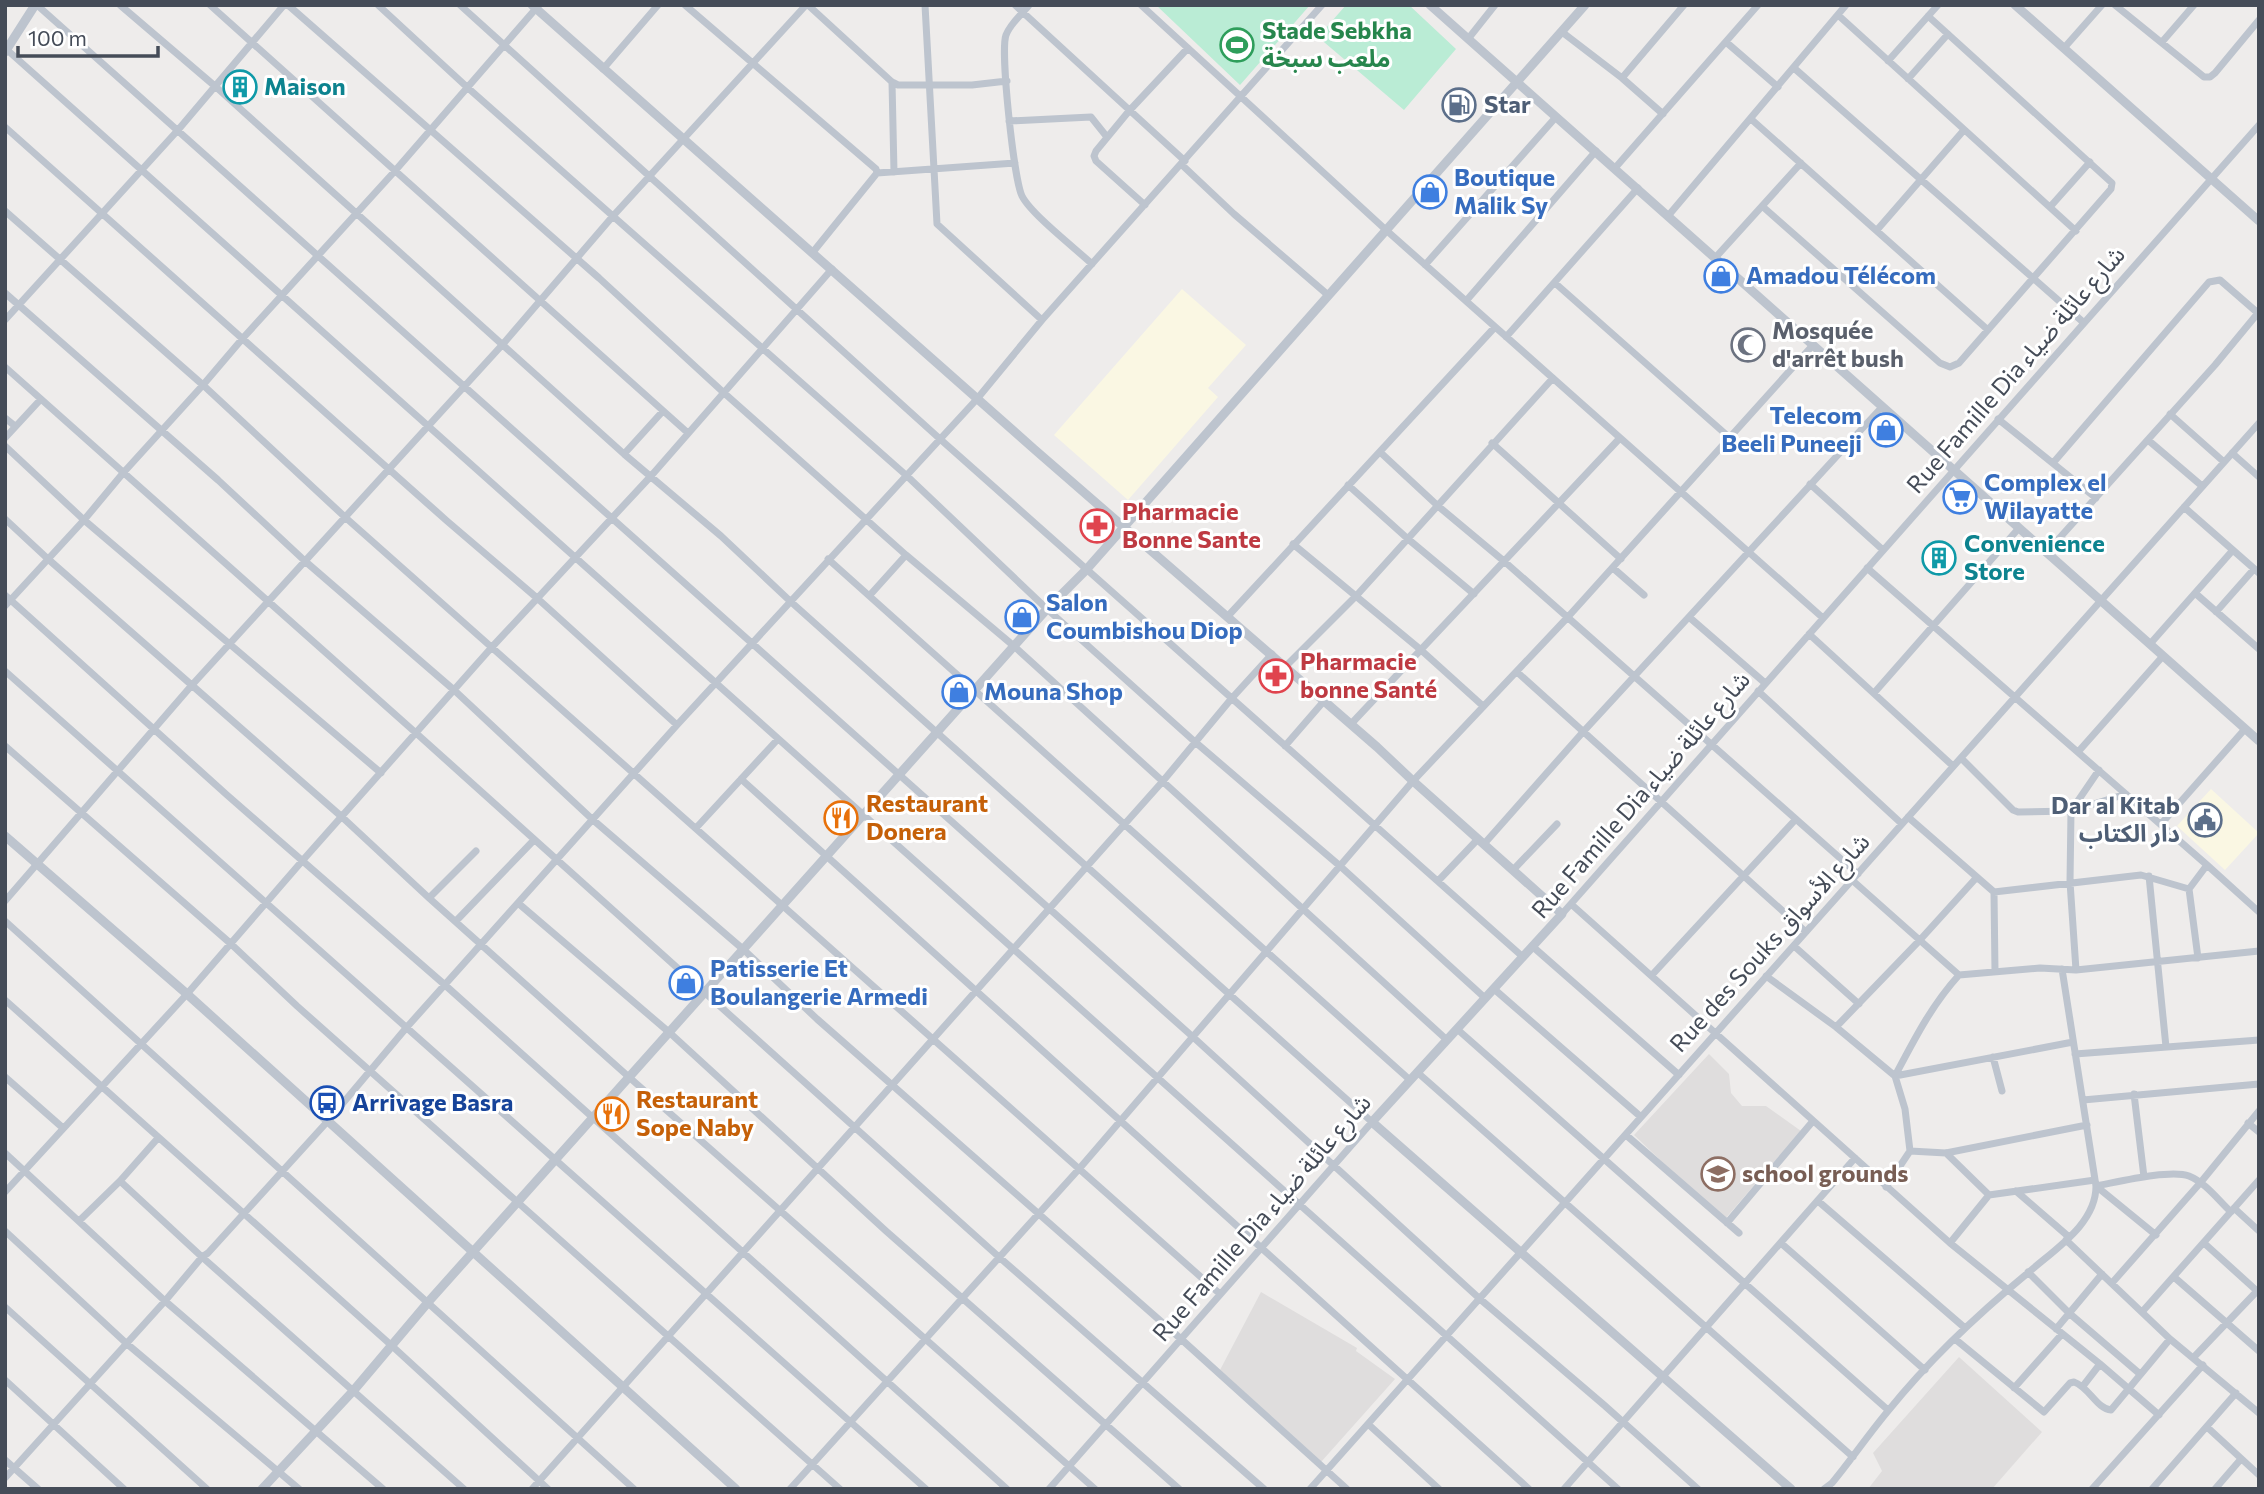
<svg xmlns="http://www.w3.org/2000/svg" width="2264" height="1494" font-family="Commissioner,'Noto Sans Arabic',sans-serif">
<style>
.commercial{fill:#faf7e3}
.education{fill:#dfdddd}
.green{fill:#baecd5}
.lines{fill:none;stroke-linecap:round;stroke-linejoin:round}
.minor{stroke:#bdc4ce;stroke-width:7}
.tertiary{stroke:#bdc4ce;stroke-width:9}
.labels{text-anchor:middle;stroke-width:6;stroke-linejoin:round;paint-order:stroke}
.leisure-label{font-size:24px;font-weight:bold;fill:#27864d;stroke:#fff;text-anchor:start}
.culture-label{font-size:24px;font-weight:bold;fill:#0d838f;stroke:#fff;text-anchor:start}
.service-label{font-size:24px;font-weight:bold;fill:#4e5e75;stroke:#fff;text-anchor:start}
.shop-label{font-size:24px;font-weight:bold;fill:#366cbe;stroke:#fff;text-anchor:start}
.worship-label{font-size:24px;font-weight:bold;fill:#5b616d;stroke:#fff;text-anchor:start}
.street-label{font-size:24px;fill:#454c58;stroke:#fff}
.health-label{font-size:24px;font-weight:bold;fill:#be3a42;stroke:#fff;text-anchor:start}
.food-label{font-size:24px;font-weight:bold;fill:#c56008;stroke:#fff;text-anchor:start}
.transit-label{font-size:24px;font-weight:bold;fill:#164399;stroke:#fff;text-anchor:start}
.education-label{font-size:24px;font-weight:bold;fill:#785e54;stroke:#fff;text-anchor:start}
</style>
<rect width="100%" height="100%" fill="#eeeceb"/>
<path class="commercial" d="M1182,289L1246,345L1208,388L1218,397L1128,500L1054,435Z
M2211,789L2259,833L2225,870L2177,826Z"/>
<path class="education" d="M1709,1054L1729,1074L1731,1093L1742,1106H1766L1801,1131L1725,1219L1720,1217L1634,1135Z
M1261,1292L1357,1348L1356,1351L1395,1379L1321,1462L1220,1370Z
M1959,1357L2042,1432L1992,1489H1964L1962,1487L1960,1489H1868L1882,1471L1873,1453Z"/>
<path class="green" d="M1156,5H1310L1240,85Z
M1346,5H1409L1456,49L1404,110L1318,37Z"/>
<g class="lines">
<path class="minor" d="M37,5L1193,1037L1480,1299L1604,1405L1698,1489
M120,5L216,87L624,454L721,536L790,601L1372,1122L1049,1489
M210,5L688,433
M288,5L599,278L723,392L906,555L1015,647L1447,1040
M378,5L468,88L907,476L1047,609L1194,741L1340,866L1485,998
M460,5L940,439L1523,957
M685,5L876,169L877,173
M808,5L892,82L898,85H972L1007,81
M925,5L937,224L1042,320
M1015,5L1185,161
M1029,5C1022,14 1010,24 1006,35C1000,51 1014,180 1022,196C1031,214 1076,249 1092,264
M1141,5L1386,230L1823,618
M2115,5L2204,77H2210L2215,73L2259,20
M1838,15L2076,231
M1562,32L1622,78L1663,114
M1468,39L1495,5
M1726,42L1778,87
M2162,42L2194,5
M5,48L1618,1489
M2064,48L2102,5
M1888,61L1938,5
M1794,68L2083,322
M603,69L658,5
M1622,78L1684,5
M1908,79L1948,34
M892,82L894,172
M1751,119L1988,330
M1009,121L1091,117L1107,137
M5,127L447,521L537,598L677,725
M1181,164L1234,214L1328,295
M1615,168L1758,5
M1145,205L1096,161L1094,156L1096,151L1129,111L1188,48
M1762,206L1940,363L1950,367L1959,363L2111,189L2112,183L1928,16
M2050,207L2090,162
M5,211L203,385L346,518L1220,1294
M1668,216L1846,5
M1877,230L1964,130
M813,252L877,173L1015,163
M1715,258L1801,163
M1425,265L1556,117
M1555,283L1730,438
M5,293L218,480L306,562L454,690L592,819L744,950L817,1019L1181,1339L1347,1489
M1466,301L1596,151
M5,320L178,130L284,5
M1506,337L1638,188
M5,367L416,733L999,1257L1264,1489
M2170,414L2224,462
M5,418L15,426
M1998,419L2096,498
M5,438L41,399
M2148,440L2202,486
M1492,443L1621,559
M5,446L84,520L381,773
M1380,452L1438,506L1505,562L1858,874
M2232,453L2259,477
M624,454L663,411
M2053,463L2209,282L2220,280L2259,314
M1810,484L1883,550
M1348,485L1408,539L1474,594
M2184,507L2259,573
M5,519L48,559L342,817L429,898L630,1078L1095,1489
M1293,544L1421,650L1483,706
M2046,553L2215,365L2258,313
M828,559L1410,1080
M1613,568L1644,595
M1867,568L2207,865L2259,912
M2195,593L2259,649
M5,595L227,795L445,985L1007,1489
M870,595L906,555
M5,606L84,520L124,472L203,385L243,338L394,172L539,5
M2216,612L2254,569
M1228,616L1495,327
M1689,617L1765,683
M1809,634L1953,766
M2150,644L2233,550
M1285,667L1357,595L1553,378
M5,671L926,1489
M1517,672L1806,932
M1758,691L1902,824
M1874,693L2019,528
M1351,724L1620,438
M5,746L230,943L297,1006L840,1489
M1285,746L1324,701
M2078,752L2163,656
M1961,758L2013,810L2018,812L2071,811L2126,794
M741,779L1529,1489
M1908,817L1994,892L2141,875L2189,889
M2161,824L2245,729
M696,828L778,739
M1484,844L1583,732L1882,407
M1513,870L1557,824
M2149,876L2166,1047
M1852,880L1959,975
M1438,881L1478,839
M1994,892L1995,972
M429,898L476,851
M5,901L192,685L503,344L613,216L806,5
M518,903L670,1033L886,1231L1179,1489
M1571,904L1950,1243L2100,1364L2159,1415
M1562,914L2259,125
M5,921L634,1489
M456,921L534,840
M1532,946L1679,1075
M1794,946L1859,1004
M2198,958L2189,889L2207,865
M2076,970L2070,882L2071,811L2099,770
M1652,975L1796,819
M1766,976L1836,1027L1895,1076L1905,1109L1910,1151L1886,1187
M1494,989L1641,1117
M5,1000L391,1345L548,1489
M1836,1027L1919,941L1977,877
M1457,1029L1888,1410
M2075,1054L2259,1040
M1993,1057L2002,1091
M1417,1072L1853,1457
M1895,1076C1914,1040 1931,1006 1959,975L2040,968L2076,970L2259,951
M1895,1076L2073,1042
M5,1077L63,1128
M2134,1094L2144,1177
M2083,1100L2259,1084
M2248,1123L2259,1132
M1626,1135L1739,1233
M1910,1151L1946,1153L2087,1125
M5,1153L165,1301L383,1489
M1946,1153L1989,1195L1950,1243
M120,1181L202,1257L464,1489
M2096,1186C2118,1182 2170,1169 2189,1176C2206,1183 2218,1200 2231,1212
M2096,1186L2156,1235
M2016,1191L2069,1237
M5,1192L187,994L303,860L492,647L651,476L832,269
M1989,1195L2095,1180
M1818,1201L1965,1328
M2234,1208L2259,1231
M79,1221L120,1181L158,1138
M1727,1223L1813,1121
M5,1231L126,1343L299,1489
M2066,1240L2170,1339L2259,1413
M1781,1243L1925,1370
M2204,1243L2257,1291
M2028,1272L2069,1313L2140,1374
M2174,1277L2259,1351
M2112,1283L2201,1182L2259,1111
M5,1307L207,1489
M2142,1312L2259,1180
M2056,1329L2102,1274
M1955,1339L2044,1412L2070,1383L2074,1382C2089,1387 2097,1409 2111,1410L2170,1339
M2194,1357L2259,1289
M5,1380L124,1489
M2083,1386L2100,1364
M2014,1388L2062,1334
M1368,1424L1439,1489
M2207,1427L2259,1475
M5,1460L38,1489
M5,1478L165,1301L202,1257L208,1253L327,1122L407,1027L677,725L977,399L1042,320L1322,5
M532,1489L1163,781L1232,698L1272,654
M790,1489L1079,1169L1413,781L1567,618L1813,345
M1310,1489L2259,423
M1564,1489L1855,1158
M1824,1489L1832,1483C1851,1460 1868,1435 1888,1411C1929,1360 1978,1314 2029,1272C2055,1249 2096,1224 2096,1186L2062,969
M2092,1489L2203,1365
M2152,1489L2236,1393
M2215,1489L2241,1459"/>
<path class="tertiary" d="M532,5L1034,449L1377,747L1413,781L1562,914L1372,1122L1791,1489
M1430,5L2259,741
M2015,5L2259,221
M5,52L35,5
M5,836L187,994L736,1489
M262,1489L354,1390L430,1300L1047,609L1086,570L1585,5"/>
</g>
<defs>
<symbol id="stadium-ring" viewBox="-11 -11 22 22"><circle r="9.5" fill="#fff" stroke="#2e9e5b" stroke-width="1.5"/><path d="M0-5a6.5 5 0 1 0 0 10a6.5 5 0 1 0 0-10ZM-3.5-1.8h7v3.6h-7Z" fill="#2e9e5b"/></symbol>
<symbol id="building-ring" viewBox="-11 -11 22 22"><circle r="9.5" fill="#fff" stroke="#0f9aa8" stroke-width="1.5"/><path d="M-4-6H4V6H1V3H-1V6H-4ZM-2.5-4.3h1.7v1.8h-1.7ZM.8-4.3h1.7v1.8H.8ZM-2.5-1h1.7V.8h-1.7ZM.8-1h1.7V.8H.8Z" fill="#0f9aa8"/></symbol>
<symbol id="fuel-ring" viewBox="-11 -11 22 22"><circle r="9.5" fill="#fff" stroke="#5c6f8a" stroke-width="1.5"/><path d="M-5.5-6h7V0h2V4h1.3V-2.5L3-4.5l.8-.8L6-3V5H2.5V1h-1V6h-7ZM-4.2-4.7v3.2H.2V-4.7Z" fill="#5c6f8a"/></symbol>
<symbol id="shop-ring" viewBox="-11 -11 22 22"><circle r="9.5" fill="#fff" stroke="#3f7fe0" stroke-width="1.5"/><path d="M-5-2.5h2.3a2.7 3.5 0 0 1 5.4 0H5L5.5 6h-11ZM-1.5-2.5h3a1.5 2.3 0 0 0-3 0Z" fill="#3f7fe0"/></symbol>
<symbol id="mosque-ring" viewBox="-11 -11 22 22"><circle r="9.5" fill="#fff" stroke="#6b7280" stroke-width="1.5"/><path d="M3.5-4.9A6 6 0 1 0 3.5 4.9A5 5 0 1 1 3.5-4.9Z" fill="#6b7280"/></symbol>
<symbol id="supermarket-ring" viewBox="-11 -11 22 22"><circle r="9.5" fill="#fff" stroke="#3f7fe0" stroke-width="1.5"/><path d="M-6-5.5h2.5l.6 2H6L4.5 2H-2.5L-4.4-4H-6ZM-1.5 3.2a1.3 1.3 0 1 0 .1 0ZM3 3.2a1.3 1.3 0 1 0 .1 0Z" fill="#3f7fe0"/></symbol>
<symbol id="pharmacy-ring" viewBox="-11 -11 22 22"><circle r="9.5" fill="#fff" stroke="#e0444e" stroke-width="1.5"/><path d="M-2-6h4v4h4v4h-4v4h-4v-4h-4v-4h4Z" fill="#e0444e"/></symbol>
<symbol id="restaurant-ring" viewBox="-11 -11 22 22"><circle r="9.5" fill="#fff" stroke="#e8710a" stroke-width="1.5"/><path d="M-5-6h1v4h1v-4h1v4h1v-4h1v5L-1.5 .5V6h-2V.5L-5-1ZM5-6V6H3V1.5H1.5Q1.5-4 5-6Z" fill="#e8710a"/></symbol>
<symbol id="civic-ring" viewBox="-11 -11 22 22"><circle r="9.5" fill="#fff" stroke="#5c6f8a" stroke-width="1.5"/><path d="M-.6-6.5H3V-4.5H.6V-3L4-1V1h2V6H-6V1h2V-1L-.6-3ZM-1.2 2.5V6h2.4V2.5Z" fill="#5c6f8a"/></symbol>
<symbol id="bus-ring" viewBox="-11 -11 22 22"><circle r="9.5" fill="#fff" stroke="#1a4fb4" stroke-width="1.5"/><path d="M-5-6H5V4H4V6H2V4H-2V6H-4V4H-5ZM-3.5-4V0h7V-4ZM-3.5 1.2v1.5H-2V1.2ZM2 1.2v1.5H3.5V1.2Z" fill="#1a4fb4"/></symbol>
<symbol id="school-ring" viewBox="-11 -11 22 22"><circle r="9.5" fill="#fff" stroke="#8d6e63" stroke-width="1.5"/><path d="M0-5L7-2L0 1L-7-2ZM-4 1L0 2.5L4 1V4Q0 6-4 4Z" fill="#8d6e63"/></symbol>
</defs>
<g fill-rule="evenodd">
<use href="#stadium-ring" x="1218" y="26" width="38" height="38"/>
<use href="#building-ring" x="221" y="68" width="38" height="38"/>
<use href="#fuel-ring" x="1440" y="86" width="38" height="38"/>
<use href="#shop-ring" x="1411" y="173" width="38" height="38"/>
<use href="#shop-ring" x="1702" y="257" width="38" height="38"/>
<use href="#mosque-ring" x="1729" y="326" width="38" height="38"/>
<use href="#shop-ring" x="1867" y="411" width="38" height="38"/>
<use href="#supermarket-ring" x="1941" y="478" width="38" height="38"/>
<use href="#pharmacy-ring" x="1078" y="507" width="38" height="38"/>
<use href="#building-ring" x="1920" y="539" width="38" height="38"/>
<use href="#shop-ring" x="1003" y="598" width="38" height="38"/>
<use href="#pharmacy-ring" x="1257" y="657" width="38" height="38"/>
<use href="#shop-ring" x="940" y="673" width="38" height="38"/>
<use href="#restaurant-ring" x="822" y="799" width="38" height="38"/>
<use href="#civic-ring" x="2186" y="801" width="38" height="38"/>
<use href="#shop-ring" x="667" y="964" width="38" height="38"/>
<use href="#bus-ring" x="308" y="1084" width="38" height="38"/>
<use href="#restaurant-ring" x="593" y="1095" width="38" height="38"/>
<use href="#school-ring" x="1699" y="1155" width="38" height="38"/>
</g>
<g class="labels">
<g class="leisure-label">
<text x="1262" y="39">Stade Sebkha<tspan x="1262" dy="28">ملعب سبخة</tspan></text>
</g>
<g class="culture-label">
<text x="264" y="95">Maison</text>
<text x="1964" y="552">Convenience<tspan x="1964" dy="28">Store</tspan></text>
</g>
<g class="service-label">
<text x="1484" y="113">Star</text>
<text x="2180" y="814" text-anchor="end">Dar al Kitab<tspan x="2180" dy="28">دار الكتاب</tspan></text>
</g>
<g class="shop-label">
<text x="1454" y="186">Boutique<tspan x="1454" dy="28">Malik Sy</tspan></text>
<text x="1746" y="284">Amadou Télécom</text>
<text x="1862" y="424" text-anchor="end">Telecom<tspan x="1862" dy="28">Beeli Puneeji</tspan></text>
<text x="1984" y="491">Complex el<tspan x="1984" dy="28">Wilayatte</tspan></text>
<text x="1046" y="611">Salon<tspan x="1046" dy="28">Coumbishou Diop</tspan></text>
<text x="984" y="700">Mouna Shop</text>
<text x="710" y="977">Patisserie Et<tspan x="710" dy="28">Boulangerie Armedi</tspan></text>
</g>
<g class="worship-label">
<text x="1772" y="339">Mosquée<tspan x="1772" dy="28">d'arrêt bush</tspan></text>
</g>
<g class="street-label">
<text transform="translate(2016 370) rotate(-49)" y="8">Rue Famille Dia شارع عائلة ضياء</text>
<text transform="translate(1641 795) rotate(-49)" y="8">Rue Famille Dia شارع عائلة ضياء</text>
<text transform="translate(1770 943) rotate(-48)" y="8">Rue des Souks شارع الأسواق</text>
<text transform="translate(1262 1218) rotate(-49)" y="8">Rue Famille Dia شارع عائلة ضياء</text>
</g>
<g class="health-label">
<text x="1122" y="520">Pharmacie<tspan x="1122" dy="28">Bonne Sante</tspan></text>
<text x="1300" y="670">Pharmacie<tspan x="1300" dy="28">bonne Santé</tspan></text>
</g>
<g class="food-label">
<text x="866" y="812">Restaurant<tspan x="866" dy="28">Donera</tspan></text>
<text x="636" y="1108">Restaurant<tspan x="636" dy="28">Sope Naby</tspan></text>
</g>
<g class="transit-label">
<text x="352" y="1111">Arrivage Basra</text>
</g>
<g class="education-label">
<text x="1742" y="1182">school grounds</text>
</g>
</g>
<rect width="2264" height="1494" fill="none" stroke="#454c58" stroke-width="14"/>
<path d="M18 46v10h140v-10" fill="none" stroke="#454c58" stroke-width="3.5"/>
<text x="28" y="46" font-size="21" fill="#454c58" stroke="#ffffff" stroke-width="5" paint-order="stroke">100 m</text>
</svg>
